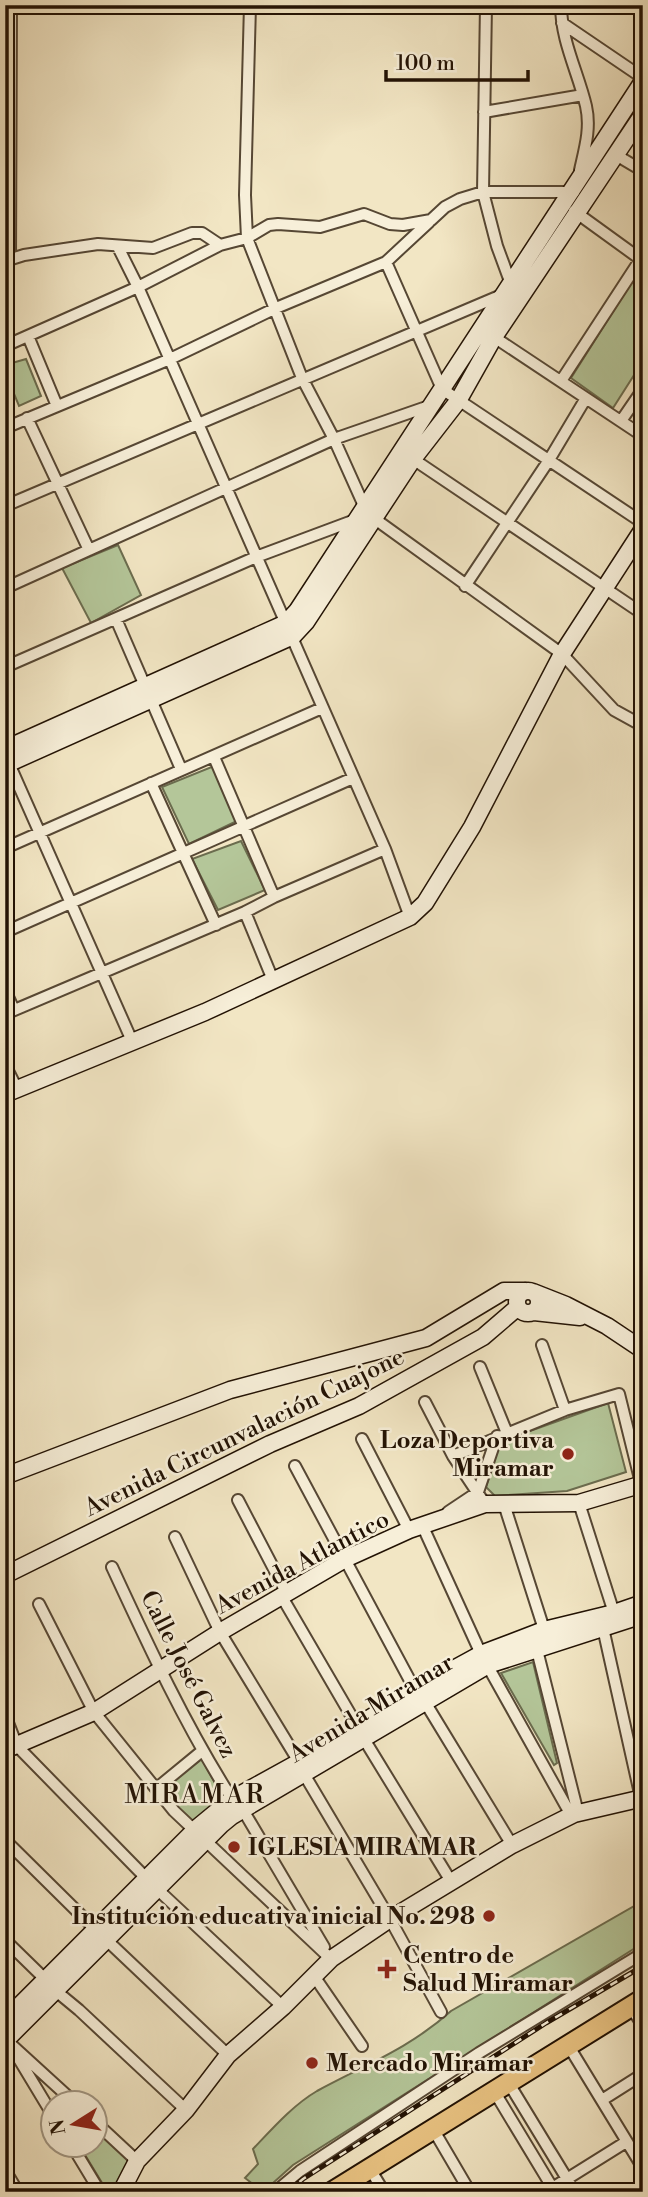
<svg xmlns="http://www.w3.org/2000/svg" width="648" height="2197" font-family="'Libre Bodoni',serif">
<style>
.green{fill:#b4c699;stroke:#6b6c4e;stroke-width:2}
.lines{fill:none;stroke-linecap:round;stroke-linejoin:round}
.street-casing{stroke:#564734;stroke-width:14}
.secondary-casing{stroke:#221204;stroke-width:19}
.highway-casing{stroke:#221204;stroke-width:23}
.street{stroke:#f7efd9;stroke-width:10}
.secondary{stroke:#f7efd9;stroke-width:16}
.highway{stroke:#e9c382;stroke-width:19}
.rail-casing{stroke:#221204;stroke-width:5}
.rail{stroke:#f7efd9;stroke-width:2.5;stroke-dasharray:8;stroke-linecap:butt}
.poi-dot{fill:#8f2418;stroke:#f7efd9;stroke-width:2.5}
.labels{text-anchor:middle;stroke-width:5;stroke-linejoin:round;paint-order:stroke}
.street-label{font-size:24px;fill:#221204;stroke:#f7efd9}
.poi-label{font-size:24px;font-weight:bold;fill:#221204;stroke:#f7efd9;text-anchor:start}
.neighbourhood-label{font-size:26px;letter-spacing:2px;fill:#221204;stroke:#f7efd9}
</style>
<rect width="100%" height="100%" fill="#f2e6c4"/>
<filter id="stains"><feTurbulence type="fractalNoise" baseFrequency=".00286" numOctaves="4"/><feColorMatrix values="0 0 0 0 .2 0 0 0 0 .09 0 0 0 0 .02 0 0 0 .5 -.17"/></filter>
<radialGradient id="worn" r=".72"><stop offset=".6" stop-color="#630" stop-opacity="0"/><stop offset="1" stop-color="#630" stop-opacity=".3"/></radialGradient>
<path class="green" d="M640,269L643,270V361L613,408L571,378Z
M26,359L41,396L19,406L5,372V365Z
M118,545L141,595L91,623L62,568Z
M214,766L239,820L189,844L162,787Z
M241,841L265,890L218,910L192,859Z
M608,1403L626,1472L567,1491L495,1496L486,1487L498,1449L505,1440Z
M533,1662L557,1763L554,1765L501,1673Z
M201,1758L230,1809L204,1832L162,1793L161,1789Z
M643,1901V1943L293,2165L263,2192L245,2178L258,2164L253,2149C272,2129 293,2105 317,2091C365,2065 410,2048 451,2011Z
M95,2125L125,2154L128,2161L113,2190L107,2191L79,2145L94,2144Z"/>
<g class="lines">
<defs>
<path id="street" d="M250,5L245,195L247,238L302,378L334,439L365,508L375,519L562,654L614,710L643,726
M486,5L483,192L497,246L511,284
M561,5C561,41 578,72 586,106C591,128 585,148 580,170
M562,23L643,78
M484,112L583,95
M616,155L643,171
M574,211L643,261
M118,247L138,287L385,849L410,917
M10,259L11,5
M5,261L24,255L98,244L153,248L192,233H202L220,245
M386,262L442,389L643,523
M28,336L57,406
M494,337L643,436
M5,346L138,287L220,245L247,238L269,225L278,224L320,227L364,214L390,224L403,225L431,220L445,207L460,199L483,192H574
M561,381L640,260
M27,418L89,550
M621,421L643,389
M5,428L170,359L276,308L386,262L429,222
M413,459L643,614
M5,506L504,294
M465,586L549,460L586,398
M5,588L334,439L432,405
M116,619L181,769
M5,667L256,557L355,520
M214,757L274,897
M7,759L132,1041
M151,783L216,925
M5,848L322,708
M245,912L273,980
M5,932L353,778
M5,990L14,1010
M5,1014L245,912L274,897L385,849
M5,1065L17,1089
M542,1345L565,1410
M480,1367L507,1433
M425,1402L453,1456L485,1504
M362,1439L409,1530
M453,1456L565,1410L619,1394L641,1483
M295,1466L415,1690
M238,1500L287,1594
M579,1503L614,1613
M504,1504L549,1645
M448,1512L478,1492L497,1436
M423,1527L481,1654L571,1815
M175,1537L220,1632L299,1762
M112,1567C149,1647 185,1725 232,1799
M282,1597L356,1724
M39,1604L94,1712L174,1811L331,1959
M603,1628L643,1807
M536,1646L578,1813
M425,1702L512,1845
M5,1715L17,1746L147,1879
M364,1739L452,1883
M304,1774L390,1919L441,2012
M157,1788L202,1751
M243,1810L324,1947
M5,1840L96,1930L228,2055
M156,1888L283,2007
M5,1940L47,1981
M314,1976L362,2046
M56,1991L79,2010L186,2110
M631,2007L643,2026
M5,2039L74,2102
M568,2045L643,2168
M14,2051L52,2114
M508,2082L575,2192
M494,2091L555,2192
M602,2100L643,2074
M94,2121L137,2161
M433,2129L470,2192
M71,2144L100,2192
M370,2169L384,2192
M5,2170L18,2192
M275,2192L300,2171L479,2053L643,1953
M546,2192L626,2142"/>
<path id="secondary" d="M5,749L286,623L297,611L643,81
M5,765L293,636L306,622L413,459L458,401L494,337L643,114
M5,1094L205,1012L410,917L425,903L472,827L562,654L643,529
M517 1302a11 11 0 1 1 22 0a11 11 0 1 1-22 0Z
M533,1292L566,1305L607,1326L643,1350
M534,1312L580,1317
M5,1476L230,1390L426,1338L504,1291H525
M5,1575L270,1444L359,1406L483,1337L518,1307
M5,1750L94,1712L220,1632L345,1559L409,1530L485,1504L579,1503L643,1484
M5,2020L198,1827L232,1799L299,1762L415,1690L481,1654L544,1630L614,1613L643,1603
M5,2041L221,1825L232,1816L488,1665L643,1615
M121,2192L137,2161L186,2110L228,2055L283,2007L331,1959L390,1919L512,1845L574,1814L643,1798"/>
<path id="highway" d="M332,2192L643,1999"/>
</defs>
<use href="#street" class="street-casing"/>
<use href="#secondary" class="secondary-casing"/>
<use href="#highway" class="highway-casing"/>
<use href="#street" class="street"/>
<use href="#secondary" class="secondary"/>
<use href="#highway" class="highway"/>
<defs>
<path id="rail" d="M287,2192L303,2179L546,2023L643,1966"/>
</defs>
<use href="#rail" class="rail-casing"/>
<use href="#rail" class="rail"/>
</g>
<g class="poi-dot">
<circle cx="568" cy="1454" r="7"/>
<circle cx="234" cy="1847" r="7"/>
<circle cx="489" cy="1916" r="7"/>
<path d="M383.5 1958.5h7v7h7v7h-7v7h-7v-7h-7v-7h7z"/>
<circle cx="312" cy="2063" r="7"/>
</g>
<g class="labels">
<g class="street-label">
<text transform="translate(244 1432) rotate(-26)" y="8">Avenida Circunvalación Cuajone</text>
<text transform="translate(302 1562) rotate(-28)" y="8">Avenida Atlantico</text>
<text transform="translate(189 1674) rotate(63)" y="8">Calle José Galvez</text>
<text transform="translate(371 1708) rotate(-31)" y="8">Avenida Miramar</text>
</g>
<g class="poi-label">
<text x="554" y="1448" text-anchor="end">Loza Deportiva<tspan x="554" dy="28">Miramar</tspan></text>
<text x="248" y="1855">IGLESIA MIRAMAR</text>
<text x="475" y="1924" text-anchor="end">Institución educativa inicial No. 298</text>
<text x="403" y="1963">Centro de<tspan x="403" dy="28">Salud Miramar</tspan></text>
<text x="326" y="2071">Mercado Miramar</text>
</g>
<g class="neighbourhood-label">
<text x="195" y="1803">MIRAMAR</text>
</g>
</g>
<rect width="648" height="2197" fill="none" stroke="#f2e6c4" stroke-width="28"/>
<rect x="7" y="7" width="634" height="2183" fill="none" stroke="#221204" stroke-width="3.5"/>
<rect x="14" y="14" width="620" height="2169" fill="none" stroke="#221204" stroke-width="2"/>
<g transform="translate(74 2124) rotate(259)"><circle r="33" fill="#f7efd9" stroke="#a29784" stroke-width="2"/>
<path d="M0-5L12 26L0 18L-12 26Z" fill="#8f2418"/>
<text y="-10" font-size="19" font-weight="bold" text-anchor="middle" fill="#221204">N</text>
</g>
<path d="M386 70v10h142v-10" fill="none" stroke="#221204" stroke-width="3.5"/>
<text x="396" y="70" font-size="21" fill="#221204" stroke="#f7efd9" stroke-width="5" paint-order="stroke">100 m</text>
<rect width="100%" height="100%" filter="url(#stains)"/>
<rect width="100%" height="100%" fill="url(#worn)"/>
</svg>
